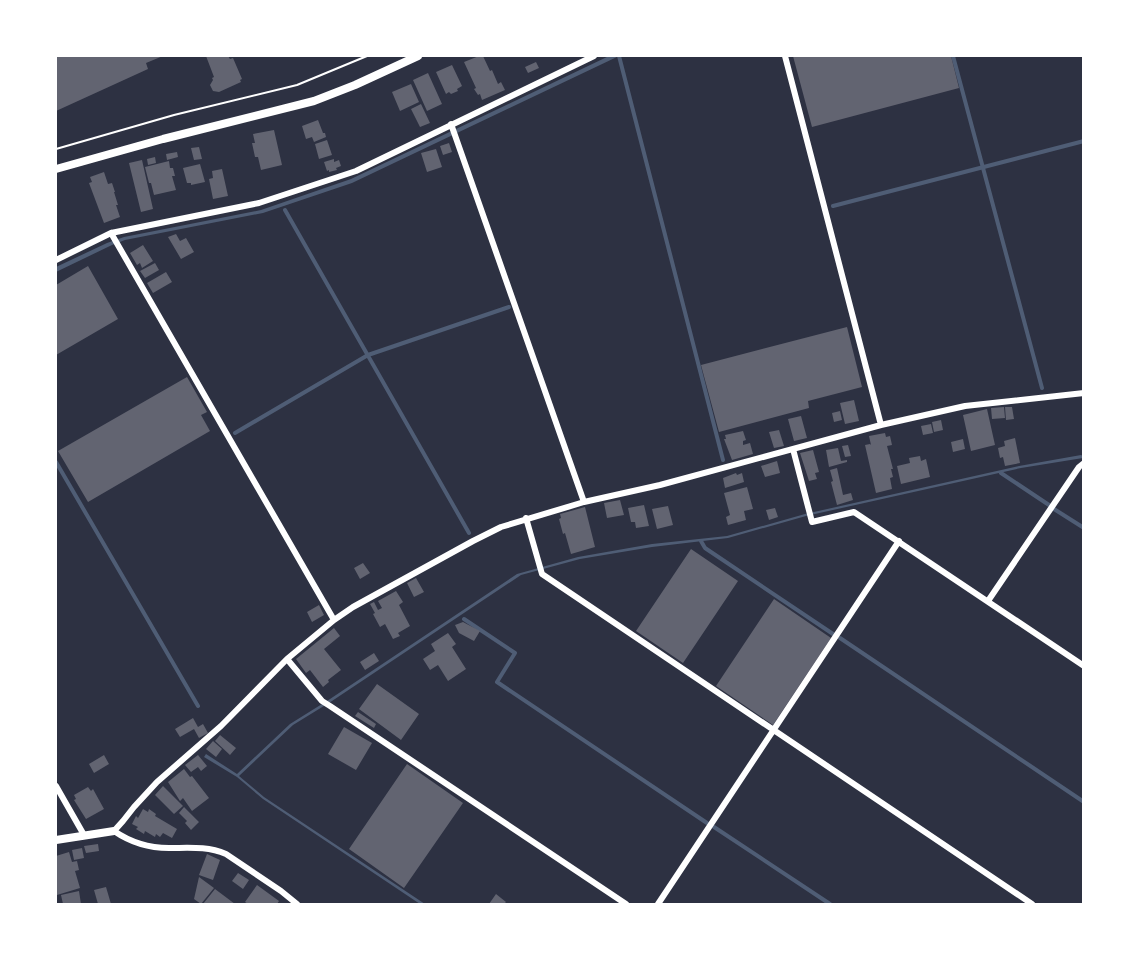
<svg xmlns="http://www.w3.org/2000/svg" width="1139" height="960" font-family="Figtree,sans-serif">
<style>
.water{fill:#4f5d75}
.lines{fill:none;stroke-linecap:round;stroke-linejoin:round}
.stream{stroke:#4f5d75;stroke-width:4}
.building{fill:#626471}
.path{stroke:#fff;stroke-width:2}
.minor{stroke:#fff;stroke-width:6}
.tertiary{stroke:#fff;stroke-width:8}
</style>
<rect width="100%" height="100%" fill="#2d3142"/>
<path class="water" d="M609,56H619L352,183L263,213L125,240L112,245L56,272V267L107,243L124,237L261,210L351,179Z
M1081,455L1083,456V458L1021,468L806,516L728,538L652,547L580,559L521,575L332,701L293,725L239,776L264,797L425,904H420L263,799L237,777L204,757L206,754L237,774L290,724L330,699L517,574L578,557L652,544L727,536L805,514L1019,466Z"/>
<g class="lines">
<path class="stream" d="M619,56L723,460
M953,56L1042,388
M833,206L1084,141
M285,210L469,533
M235,433L368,355L509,307
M56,462L198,706
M1001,473L1049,505
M1054,509L1084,528
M701,541L705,548L833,634
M464,619L515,653L497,682L707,823
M840,638L1084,802
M714,827L830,904"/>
</g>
<path class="building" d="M56,56H163L146,63L148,69L56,111Z
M206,56H228L230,59L233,58L242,79L240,80L241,82L219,92L213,91L210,85L213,80L212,78L214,77Z
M479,56H483L490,71L492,70L498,84L501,82L505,90L482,100L480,94L478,95L474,89L476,88L464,62Z
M793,56H951L959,88L812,127Z
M536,62L539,68L528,73L525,67Z
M452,65L462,86L457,89L458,91L451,94L449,92L446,94L436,72Z
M428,73L442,104L427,111L413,80Z
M411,84L419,102L400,111L392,92Z
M421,104L430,123L420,127L411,109Z
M318,120L323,133H325L326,137L314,142L312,137L306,139L302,126Z
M274,130L282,165L261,170L258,157H255L252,143H255L253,134Z
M327,140L332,155L319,159L315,144Z
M449,143L452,152L443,155L440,146Z
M199,147L202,159L194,160L191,148Z
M436,149L442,167L427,172L421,153Z
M177,152L178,157L167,160L166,154Z
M155,157L156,163L148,165L147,159Z
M334,159V162L339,160L341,166L336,168L337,170L329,172V170L327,171L324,162Z
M142,160L153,209L141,212L129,163Z
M169,161L170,168H173L175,176H172L176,190L154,195L151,183H149L145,167Z
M200,164L205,182L191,185V183H187L183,168Z
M222,169L228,196L213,199L209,179L213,178L212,171Z
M104,172L108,184L112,183L115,192H114L118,205H116L120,217L104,223L89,183L92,182L90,177Z
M176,234L180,241L186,238L194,252L181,259L168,237Z
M143,245L153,261L142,268L140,263L137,265L130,253Z
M155,263L159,270L145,278L140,271Z
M88,266L118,319L56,355V285Z
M166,272L172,282L153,293L147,283Z
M847,327L862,387L808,401L809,408L719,432L701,365Z
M187,377L207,412L201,415L210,431L88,502L58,451Z
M854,400L859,421L845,424L840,403Z
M1004,407L1005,418L992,419L991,408Z
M1005,407H1012L1014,419L1006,420Z
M987,409L995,445L971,451L963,415Z
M840,411L842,420L834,422L832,413Z
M801,416L807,438L794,441L788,419Z
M941,420L943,430L934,432L932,422Z
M931,424L933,433L923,435L921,426Z
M779,430L784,446L774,448L769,432Z
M743,431L746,440L743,441V445L750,443L753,454L732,460L724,439H726L725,435Z
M885,433L886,437L890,436L892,445L887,446L893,469H891L893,477L890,478L892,489L876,493L865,445L870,444L871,445L869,436Z
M1015,438L1020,463L1005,466L1003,457L1000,458L998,448L1005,446L1004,441Z
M963,439L965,449L953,452L951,442Z
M848,445L851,456L845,457L842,446Z
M838,448L841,461L847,460V462L829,467L826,450Z
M813,450L819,472L815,473L817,479L809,481L800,453Z
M920,456L921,461L926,459L930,477L901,484L897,466L910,463L909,458Z
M777,461L780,473L765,477L761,466Z
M837,468L843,495L851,493L853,500L837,505L831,482L833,481L830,470Z
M736,473L737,475L742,473L744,482L725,488L723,478Z
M747,487L753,509L744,511L746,520L728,525L726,517L730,515L724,493Z
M620,500L624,515L607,518L604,503Z
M644,505L649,526L636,528L635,522H631L628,508Z
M668,506L673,525L657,529L652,509Z
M585,507L595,547L571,554L565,533L563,534L559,519L561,518L560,514Z
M775,508L778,517L769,520L766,510Z
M691,549L738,581L683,663L636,631Z
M363,563L370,573L360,579L354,568Z
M416,578L424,592L414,597L407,583Z
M396,591L403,602L399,605L410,626L398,633L400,636L393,639L385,624L380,627L373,614L375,613L370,604L374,602L378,610L382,608L378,601Z
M774,599L831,638L773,725L716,686Z
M319,605L324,615L312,622L307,612Z
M463,622L480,631L474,641L459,633L455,625Z
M334,628L340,636L324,649L341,670L328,680L329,682L323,687L310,670L306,673L296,659Z
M448,633L456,644L452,647L466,669L448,681L438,665L430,670L423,659L435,651L431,644Z
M374,653L379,661L365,670L360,662Z
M377,684L419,714L401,740L359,709Z
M358,712L376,724L374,728L355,716Z
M193,718L198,727L203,724L208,733L199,738L194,729L180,737L175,729Z
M344,727L372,743L356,770L328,754Z
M220,735L236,748L230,755L215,741Z
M213,741L222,749L216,757L206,749Z
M104,755L109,764L94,773L89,764Z
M198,755L207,766L201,771L198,767L191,772L185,765Z
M407,764L463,803L404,888L349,849Z
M184,769L190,777L192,776L209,798L192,811L183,798L180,801L168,782Z
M163,786L183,806L174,814L155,795Z
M88,787L91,791L93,789L104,809L86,819L74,800L76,799L74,795Z
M184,807L199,822L191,830L185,823L187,821L179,813Z
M143,809L148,812L149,809L156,814L155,816L177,829L172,838L163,833L160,837L156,834L155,837L145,831L144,834L136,829L138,827L132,824L136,816L138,818Z
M98,844L99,851L86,853L84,846Z
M82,848L84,858L74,860L72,850Z
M69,852L72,862L77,861L79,870L75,871L80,888L57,895L56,888V856Z
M207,854L220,860L213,880L199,875Z
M238,873L249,880L243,889L232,881Z
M199,877L214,888L201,904L194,899Z
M257,885L279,901L277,904H248L245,902Z
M106,887L111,904H98L94,890Z
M215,889L235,904H203Z
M79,891L81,904H63L61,895Z
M496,894L506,902L504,904H489Z"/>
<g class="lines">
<path class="path" d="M56,149L174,115L297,85L367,56"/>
<path class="minor" d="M785,56L881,425
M451,124L584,502
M111,233L334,620
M56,260L111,233L259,203L356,171L594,56
M793,449L812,522L854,512L1084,666
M526,518L542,574L1032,904
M988,601L1079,467L1084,463
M287,659L322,701L330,706L626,904
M56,786L84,835
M297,904L281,891L226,854C207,846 189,848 169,848C149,848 130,842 114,831L123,821L134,807L157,782L221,726L287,659L334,620L353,607L473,541L501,527L584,502L660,485L881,425L965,406L1084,393
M658,904L899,541"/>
<path class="tertiary" d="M56,169L163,139L314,101L355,85L418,56
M56,840L114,831"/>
</g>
<rect width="1139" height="960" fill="none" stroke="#ffffff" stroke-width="114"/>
</svg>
